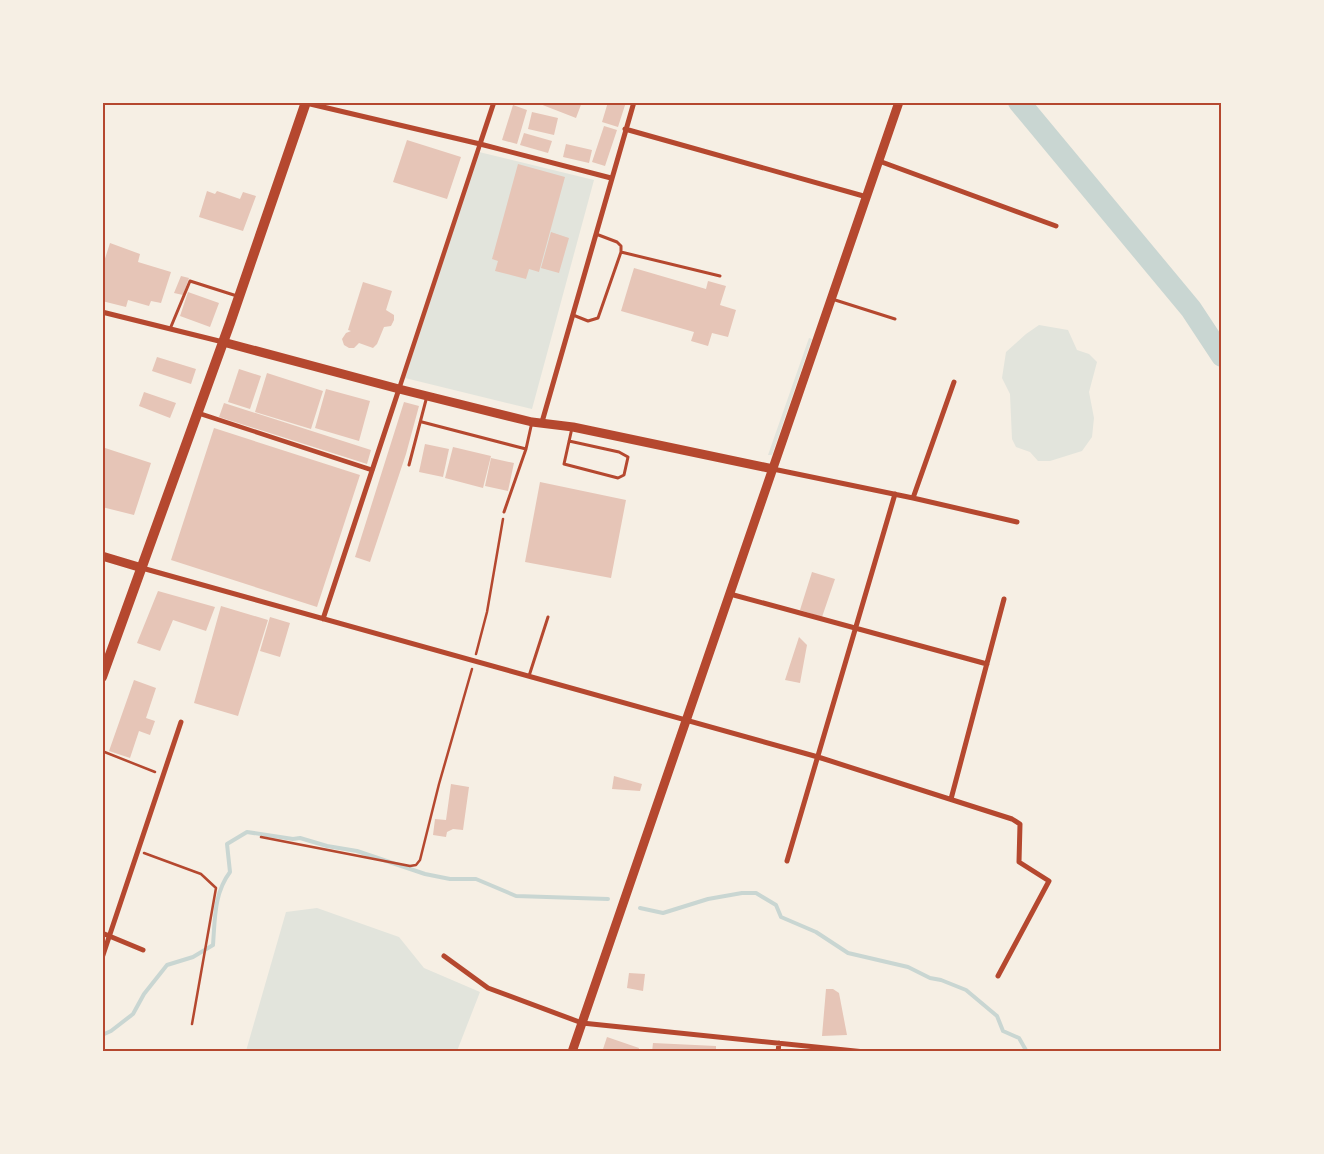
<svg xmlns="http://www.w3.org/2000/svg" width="1324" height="1154" font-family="'Source Sans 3',sans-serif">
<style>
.green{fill:#e2e4dc}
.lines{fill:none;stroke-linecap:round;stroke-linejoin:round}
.stream{stroke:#c9d6d2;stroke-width:4}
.river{stroke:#c9d6d2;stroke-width:22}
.building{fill:#e6c5b7}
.path{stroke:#b5482f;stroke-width:2.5}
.service{stroke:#b5482f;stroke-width:3}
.pedestrian{stroke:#b5482f;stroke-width:4.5}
.minor{stroke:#b5482f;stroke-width:5}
.tertiary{stroke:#b5482f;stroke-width:9}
.primary{stroke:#b5482f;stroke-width:10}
.neatline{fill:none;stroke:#b5482f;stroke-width:2}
</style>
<rect width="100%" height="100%" fill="#f6efe4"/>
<path class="green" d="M479,152L594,180L532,409L405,378Z
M1039,325L1068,330L1077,350L1089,354L1097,362L1089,392L1094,418L1092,437L1082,451L1050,461H1038L1030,452L1016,447L1012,439L1010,394L1002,378L1006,352L1026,334Z
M809,338L812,339L772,455H768Z
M317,908L399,937L424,968L480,992L457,1051H246L286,912Z"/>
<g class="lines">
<path class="stream" d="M640,908L663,913L708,899L742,893H756L776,905L781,917L816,932L848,953L908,967L930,978L941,980L966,990L997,1016L1003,1031L1019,1038L1027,1052
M102,1035L111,1031L133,1014L144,994L167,965L193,957L213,945C215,919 214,893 230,872L227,844L247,832L293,839L300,838L327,846L357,851L425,874L450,879H476L516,896L608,899"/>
<path class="river" d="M1019,102L1191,309L1222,356"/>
</g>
<path class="building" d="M541,102H582L576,118L540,104Z
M608,102H626L618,127L602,122Z
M513,105L527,110L517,144L502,140Z
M532,112L558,118L554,135L528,129Z
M604,126L617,130L605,166L592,162Z
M524,133L552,141L548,153L520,145Z
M407,140L461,157L447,199L393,182Z
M566,144L592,150L589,163L563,157Z
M518,164L565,177L539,272L529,269L526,279L495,271L498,261L492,259Z
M207,191L215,194L217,191L240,199L243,192L256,196L243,231L199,217Z
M551,232L569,238L559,273L541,268Z
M110,243L140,254L138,262L171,272L161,303L151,301L149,306L128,300L126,307L102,301V268Z
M634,268L706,289L708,281L726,286L720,305L736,310L728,337L712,333L708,346L691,341L694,332L621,311Z
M181,276L189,278L183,295L174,293Z
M363,282L392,291L386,310L394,315V320L391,326L384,327L377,344L373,348L359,343L354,348H349L344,345L342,339L346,333L351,331L348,330Z
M188,292L219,303L210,327L180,316Z
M157,357L196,369L191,384L152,371Z
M239,369L261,376L250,409L228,402Z
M267,373L323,391L311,429L255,412Z
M326,389L370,401L359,441L315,428Z
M144,392L176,403L170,418L139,406Z
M404,402L419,406L406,454L370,562L355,557Z
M224,403L371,450L367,464L219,417Z
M214,428L360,475L317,607L171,560Z
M425,444L449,449L443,477L419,472Z
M102,447L151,463L134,515L102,507Z
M453,447L491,456L483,488L445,478Z
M491,458L514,463L508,491L485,486Z
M540,482L626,500L611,578L525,562Z
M812,572L835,579L822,617L800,610Z
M158,591L215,607L206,631L173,620L160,651L137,643Z
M221,606L268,620L238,716L194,703Z
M270,617L290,623L280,657L260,651Z
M799,637L807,645L800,683L785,680Z
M134,680L156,688L146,718L155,721L150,735L139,731L130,758L109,751Z
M614,776L642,784L640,791L612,789Z
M451,784L469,787L463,830L453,829L447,832L446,837L433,835L435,819L446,820Z
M629,973L645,974L643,991L627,988Z
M826,989H833L839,993L847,1035L822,1036Z
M607,1037L639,1048L638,1052H602Z
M653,1043L716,1046V1052H652Z"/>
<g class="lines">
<path class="path" d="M476,654L487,612L503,519
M102,751L155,772
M261,837L410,866L416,865L420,860L439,784L472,669
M144,853L201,874L216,888L192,1024"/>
<path class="service" d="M621,252L720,276
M832,299L895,319
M573,315L588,321L598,318L621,252V246L617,242L596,234
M170,329L190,281L237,296
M422,422L526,449
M569,441L619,452L628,457L624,475L618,478L564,464L572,428
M409,465L427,396
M504,512L526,449L532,422
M529,676L548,617"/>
<path class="pedestrian" d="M399,389L480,144
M198,413L372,470"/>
<path class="minor" d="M306,103L480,144L611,178
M625,129L867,197
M480,144L494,102
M879,161L1056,226
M102,312L223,342
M542,422L634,102
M773,469L913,498L1017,522
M913,498L954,382
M142,568L818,757L1012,819L1020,824L1019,862L1049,881L998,976
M730,594L987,664
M323,619L399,389
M951,799L1004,599
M787,861L895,494
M102,933L143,950
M444,956L488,988L582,1023L865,1052
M102,958L181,722
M778,1052L779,1043"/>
<path class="tertiary" d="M223,342L399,389L532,422L573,427L773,469
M102,556L142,568
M572,1052L899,102"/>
<path class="primary" d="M102,677L230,323L306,102"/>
</g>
<rect width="1324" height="1154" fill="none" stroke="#f6efe4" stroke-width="208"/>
<rect x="104" y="104" width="1116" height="946" class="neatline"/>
</svg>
